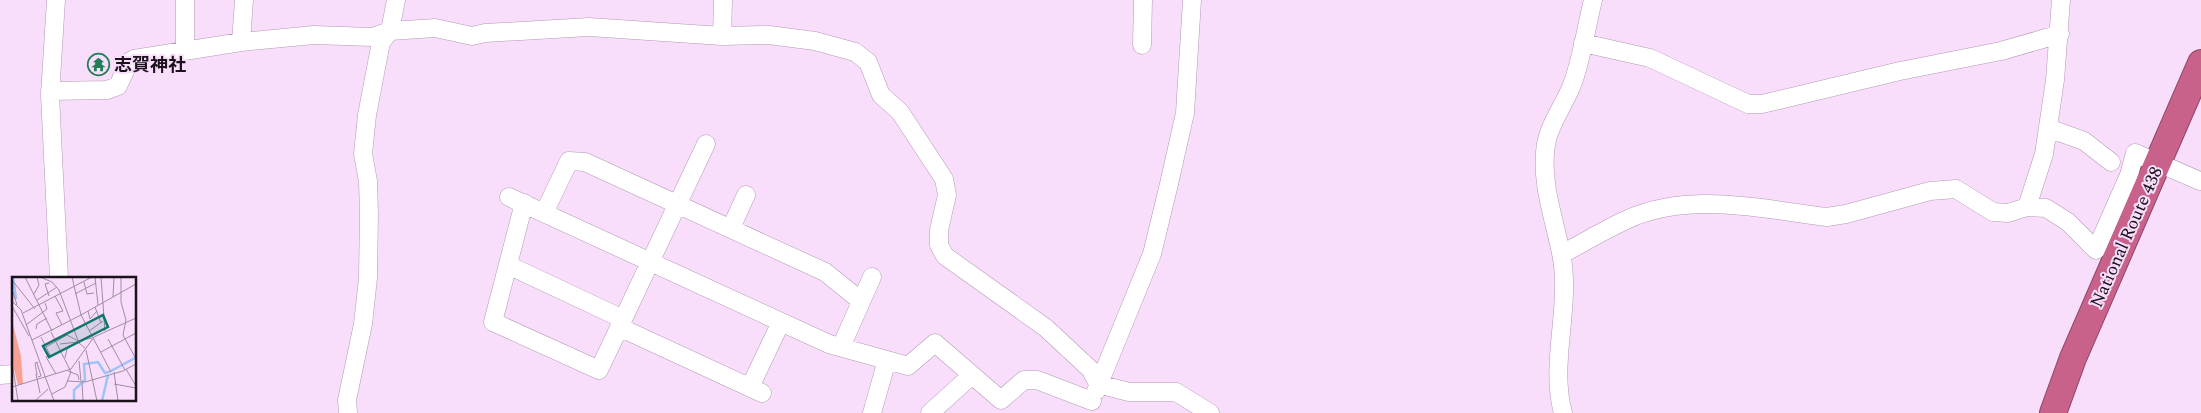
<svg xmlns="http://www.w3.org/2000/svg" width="2201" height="413" font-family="Spectral,'Noto Sans JP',serif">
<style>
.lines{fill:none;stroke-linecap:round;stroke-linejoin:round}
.minor-casing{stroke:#b299b4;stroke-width:19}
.highway-casing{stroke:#8b4664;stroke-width:28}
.minor{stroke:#fff;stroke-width:18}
.highway{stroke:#c8628a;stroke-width:26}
.labels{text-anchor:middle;stroke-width:4;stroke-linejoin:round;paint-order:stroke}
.poi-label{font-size:18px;font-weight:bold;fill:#1b121c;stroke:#f9defb;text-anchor:start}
.street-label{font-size:18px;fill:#1b121c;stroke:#f9defb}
.inset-river{fill:none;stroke:#9ec3fb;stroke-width:2.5}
.inset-road{fill:none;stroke:#a08ca2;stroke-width:1}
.view{fill:#0f766e;fill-opacity:0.15;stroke:#0f766e;stroke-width:2.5}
.inset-edge{fill:none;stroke:#1b121c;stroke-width:2.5}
</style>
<rect width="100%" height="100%" fill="#f9defb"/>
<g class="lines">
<defs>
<path id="minor" d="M56,0L50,95L59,278
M722,36L723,0
M241,42L244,0
M1583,43L1650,58L1748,104H1762L1900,71L2001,51L2060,34
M1142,45L1143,0
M185,51V0
M50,91L107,90L118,86L129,62L134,59L241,42L314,35L373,37L390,31L435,28L472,36L485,33L589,27L722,36L769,35L815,41L855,52L868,62L881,95L900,112L944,179L947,195L939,230V245L945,256L1046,328L1091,370L1098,384L1129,392H1176L1210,413
M2048,128L2084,141L2111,162
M509,197L829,344L908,366L935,343L1001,400L1024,380H1037L1092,401
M524,203L493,322L599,370L706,144
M2027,207L2044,154L2055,80L2061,0
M544,213L569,161L585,162L825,272L861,301
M731,228L746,195
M1562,254C1583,243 1604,230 1626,220C1689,191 1762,209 1827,217L1846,214L1930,191L1956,189L1993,212L2008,213L2027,207L2046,208L2068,222L2096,250L2129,175L2135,153L2200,181
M508,265L623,319
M619,327L762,393
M841,347L872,277
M0,375L14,374
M750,387L781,322
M1096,391L1152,254L1169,184L1185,113L1192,0
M348,413L347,400L363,324L368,278L369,214L368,181L363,154L367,115L381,42L390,31L396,0
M872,413L887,360
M930,413L972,375
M1563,413C1549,362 1572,306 1561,253C1554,218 1540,181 1546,144C1550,123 1564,105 1572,85C1582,58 1586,28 1593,0"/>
<path id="highway" d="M2053,413L2073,358L2201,63"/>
</defs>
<use href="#minor" class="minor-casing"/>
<use href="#highway" class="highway-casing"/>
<use href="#minor" class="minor"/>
<use href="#highway" class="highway"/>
</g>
<defs>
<symbol id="temple-ring" viewBox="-11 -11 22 22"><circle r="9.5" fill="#f9defb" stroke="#227e55" stroke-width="1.5"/><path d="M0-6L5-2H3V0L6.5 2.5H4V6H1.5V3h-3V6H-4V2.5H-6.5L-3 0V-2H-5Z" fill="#227e55"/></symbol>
</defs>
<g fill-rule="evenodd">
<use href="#temple-ring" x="86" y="52" width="25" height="25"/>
</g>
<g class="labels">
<g class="poi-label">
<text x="114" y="71">志賀神社</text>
</g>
<g class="street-label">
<text transform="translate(2126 237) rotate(-66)" y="6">National Route 438</text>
</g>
</g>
<g transform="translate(12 277)">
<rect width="124" height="124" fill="#f9defb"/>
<path d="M0,44L9,79L11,107L6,108L0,84Z" fill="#f8a193"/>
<path class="inset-river" d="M1,0L4,22M97,95L123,81M62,124V113L73,103L72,87L86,85L93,96L97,95M90,124L96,98"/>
<path class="inset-road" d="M13,0L40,54M28,0L40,5L47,13L67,66L74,72M60,0L69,38L124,7M83,0L86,28M89,0L93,54M109,0V25L114,43L111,58L124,82M0,3L23,32M72,5L75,17L82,16M37,6L33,7L37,19M0,12L5,28M22,17L27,8L25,0M63,17L84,6M43,19L51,34L44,36L50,48M101,20L102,0M25,23L45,10M0,24L9,33L42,124M0,29L17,59M83,30L89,46M76,34L78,42L85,34M11,36L80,0M14,48L35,32L33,26M24,52L25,47L35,41M77,54L91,44M39,55L59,95L53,110L40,117M29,60L38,78L34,80L44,97M96,62L113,93M20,63L69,38L99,95M48,67L66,65M34,70L55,58L66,64L80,61M74,73L85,124M89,75L124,56M53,81L55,72L60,68M67,84L69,104M0,85L6,124M25,86L29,99L26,100M114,92L124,109M56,94L66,98L67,103M102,95L106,124M24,97L28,116M25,98L23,86L26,85M55,104L73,105L111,94L124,87M70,105L71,124M102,107L124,111M0,110L59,92L82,60L124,41M23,124L36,112"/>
<path class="view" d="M91,38L96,50L37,80L31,69Z"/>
<rect width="124" height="124" class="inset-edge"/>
</g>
</svg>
